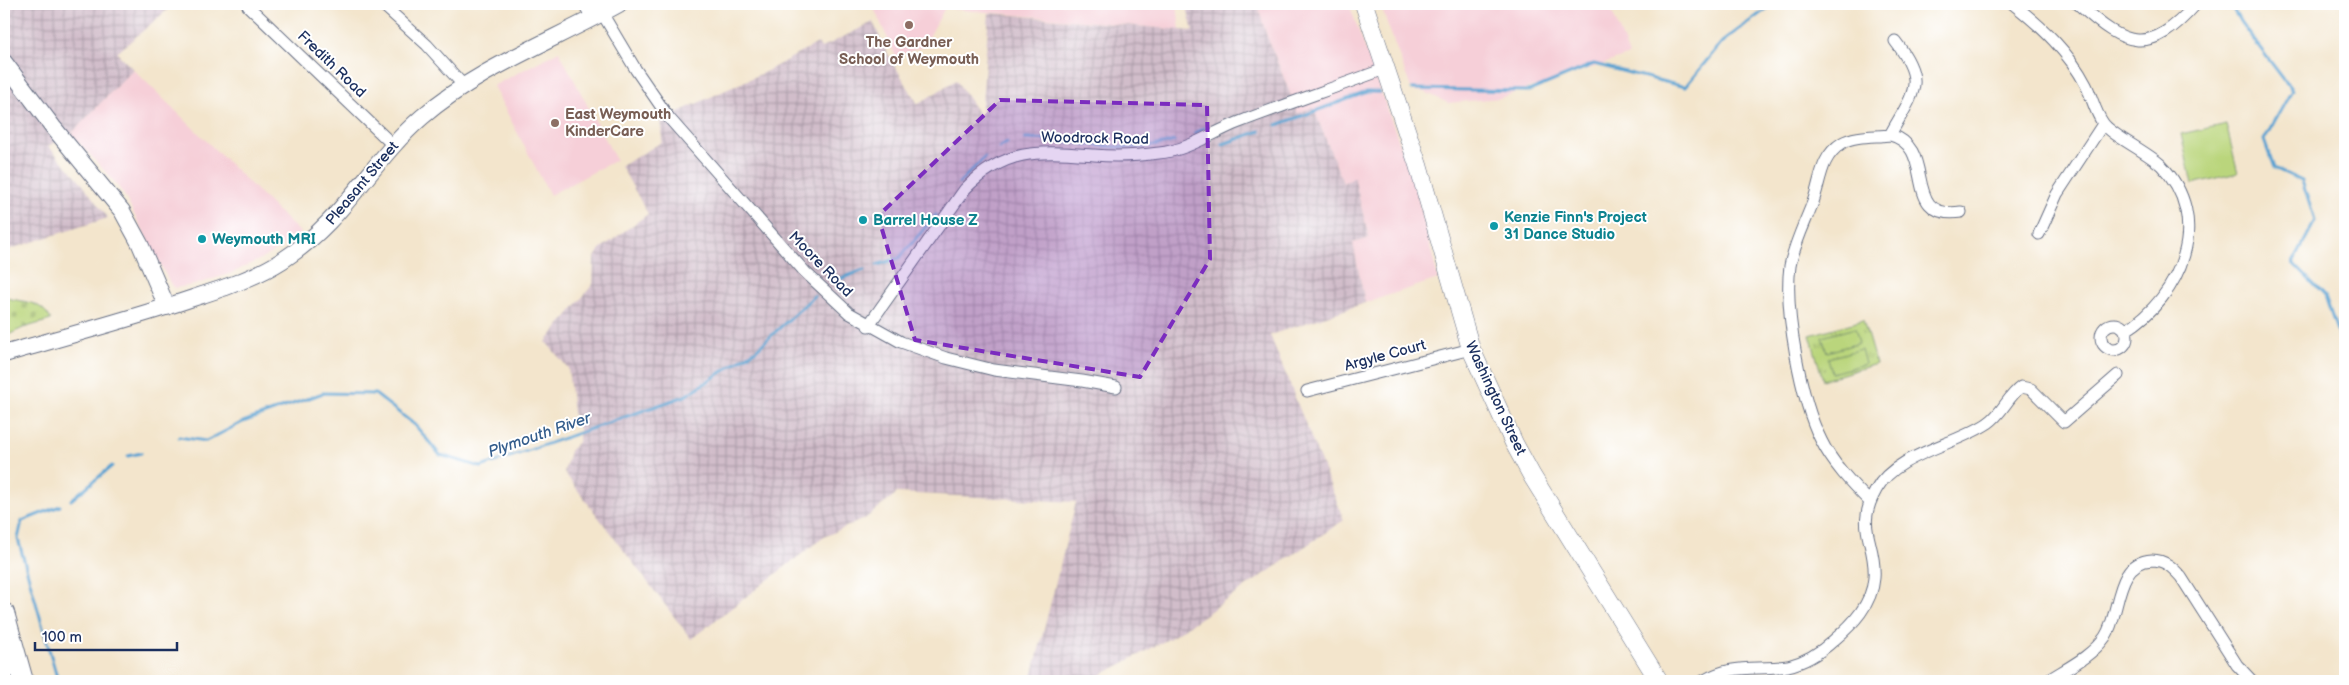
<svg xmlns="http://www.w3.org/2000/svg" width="2349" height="685" font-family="'Balsamiq Sans',sans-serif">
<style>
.built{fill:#f6cfd8}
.industrial{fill:url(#industrial-grid)}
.cemetery{fill:url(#cemetery-stones);stroke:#6a826c}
.park{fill:url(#park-tufts);stroke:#6a826c}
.pitch{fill:#bad57b;stroke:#6a826c}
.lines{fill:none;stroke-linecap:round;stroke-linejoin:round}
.stream{stroke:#5aa2d1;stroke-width:3}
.street-casing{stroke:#676f84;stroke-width:13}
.secondary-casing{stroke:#676f84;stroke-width:18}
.primary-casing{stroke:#676f84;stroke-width:19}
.highway-casing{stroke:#676f84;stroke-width:22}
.street{stroke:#fff;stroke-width:11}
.secondary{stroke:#fff;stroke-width:16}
.primary{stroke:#fff;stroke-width:18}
.highway{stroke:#fff;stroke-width:20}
.marked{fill:#7b2cbf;fill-opacity:0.2;stroke:#7b2cbf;stroke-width:4;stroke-dasharray:10 6;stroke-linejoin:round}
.education-dot{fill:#8d6e63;stroke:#fff;stroke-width:2}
.culture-dot{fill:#0f9aa8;stroke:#fff;stroke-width:2}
.labels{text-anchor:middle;stroke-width:4;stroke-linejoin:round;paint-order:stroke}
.education-label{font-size:15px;font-weight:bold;fill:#785e54;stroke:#fff}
.street-label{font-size:15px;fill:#1b2f5e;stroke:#fff}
.culture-label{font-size:15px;font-weight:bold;fill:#0d838f;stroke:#fff;text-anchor:start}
.water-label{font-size:16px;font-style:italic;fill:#345d8c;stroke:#fff}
</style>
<defs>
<pattern id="industrial-grid" width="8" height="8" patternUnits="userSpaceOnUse" patternTransform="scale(1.25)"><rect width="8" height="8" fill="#d1bdca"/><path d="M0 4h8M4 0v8" fill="none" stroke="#a99aa7"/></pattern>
<pattern id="cemetery-stones" width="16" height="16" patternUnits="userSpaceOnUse" patternTransform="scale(1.25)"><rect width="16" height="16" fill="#bad57b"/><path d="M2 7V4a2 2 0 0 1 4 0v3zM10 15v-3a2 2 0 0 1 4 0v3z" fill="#9fb76d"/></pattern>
<pattern id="park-tufts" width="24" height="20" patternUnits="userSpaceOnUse" patternTransform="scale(1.25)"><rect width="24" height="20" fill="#bad57b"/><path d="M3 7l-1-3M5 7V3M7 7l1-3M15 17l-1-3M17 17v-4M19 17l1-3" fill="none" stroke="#9fb76d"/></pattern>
</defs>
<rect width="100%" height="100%" fill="#fff"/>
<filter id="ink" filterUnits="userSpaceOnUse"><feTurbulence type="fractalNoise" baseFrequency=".02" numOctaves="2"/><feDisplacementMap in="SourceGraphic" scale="10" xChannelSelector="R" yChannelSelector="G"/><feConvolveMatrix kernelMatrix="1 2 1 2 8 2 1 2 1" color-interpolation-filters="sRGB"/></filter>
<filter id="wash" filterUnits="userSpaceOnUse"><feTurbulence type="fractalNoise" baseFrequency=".0096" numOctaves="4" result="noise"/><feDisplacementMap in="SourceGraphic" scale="20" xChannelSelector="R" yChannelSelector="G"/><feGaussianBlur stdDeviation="1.12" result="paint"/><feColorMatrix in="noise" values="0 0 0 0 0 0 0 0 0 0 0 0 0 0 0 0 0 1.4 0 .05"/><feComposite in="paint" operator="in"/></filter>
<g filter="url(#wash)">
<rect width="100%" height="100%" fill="#f3e5cc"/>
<path class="built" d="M872,4H947L924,46L896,57Z
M950,4H1177L1180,30L952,9Z
M1257,4H1349L1415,185L1438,279L1365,303L1353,243L1369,238L1354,178L1343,183L1313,108L1298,113L1266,34Z
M1380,4H1609L1629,55L1595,67L1562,75L1554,83L1531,87L1500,98L1448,103L1425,92L1412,91Z
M559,51L616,160L550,195L493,86Z
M133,69L289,222L301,233L271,254L232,273L194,285L175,288L171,285L124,195L114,181L71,134Z"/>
<path class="industrial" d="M4,4H174L117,53L133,69L71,134L48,146L77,177L108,218L4,251Z
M1186,4H1257L1266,34L1298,113L1313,107L1343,183L1354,177L1369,238L1353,243L1365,303L1270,335L1344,520L1172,637L1090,681H1031L1076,502L897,493L866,518L824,537L691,639L564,472L570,451L578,442L580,432L573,413L568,368L546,342L593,284L594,259L600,249L648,214L621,166L662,142L661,120L767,71L818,43L821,48L873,22L886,51L918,104L956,80L981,117L989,13L1193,31Z"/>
<path class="cemetery" d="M4,297C22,303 41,299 51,320L23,328L4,337Z"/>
<path class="park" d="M1863,320L1876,364L1823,380L1810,335Z"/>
<path class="pitch" d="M2226,124L2238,173L2192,184L2181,134Z
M1855,328L1859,343L1827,352L1822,337Z
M1861,349L1865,364L1832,373L1828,358Z"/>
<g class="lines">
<path class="stream" d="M2230,4L2241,23L2292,90L2264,140L2274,168L2302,181L2315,221L2293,263L2325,296L2345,354
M1412,89L1529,91L1594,64L1685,87L1722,42L1773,4
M1277,125L1367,92H1380
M1195,133L1204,128
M1025,139C1076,138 1124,157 1174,141
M1223,144L1260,131
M999,148L1007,143
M959,183L985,157
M877,265L899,258L936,215
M834,281L864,270
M179,437L206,441L243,422L323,393L375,394L415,425L440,455L481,467L685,396L756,350L814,296
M128,456L141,453
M71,500L112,466
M58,681L18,539L22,521L60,506"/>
</g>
</g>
<g filter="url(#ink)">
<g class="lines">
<defs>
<path id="street" d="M382,4L427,45L464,86
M584,4L592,18
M2013,4C2042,27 2069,52 2086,85C2092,97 2095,112 2103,123C2111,135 2146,151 2161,165C2214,219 2181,296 2125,331
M2078,4C2126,48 2150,56 2196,4
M248,6L393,145
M602,13L636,70L669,118L805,272L849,313L901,342L946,358L994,370L1082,381L1116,387
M1895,41C1928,83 1913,93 1890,135C1939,147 1899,221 1961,212
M2039,234L2057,194L2103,124
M2101 337a13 13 0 1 1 26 0a13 13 0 1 1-26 0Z
M868,326L965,189C1006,147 1040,151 1094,155C1116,157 1137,156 1159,153C1186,151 1212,133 1237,123C1286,104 1337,87 1387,68
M1307,391L1471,349
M1870,502C1852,484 1832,463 1821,440C1801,401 1784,309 1790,266C1794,244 1805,223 1813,202C1821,180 1820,157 1842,143C1855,135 1876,137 1890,135
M1703,681C1733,663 1756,671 1788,666C1805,662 1821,652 1834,640C1853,624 1872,604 1874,578C1877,542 1854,529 1876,490C1895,454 1956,445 1988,423C2002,414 2008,396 2021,387L2031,389L2064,422L2118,375
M2047,681C2067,668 2091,657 2105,637C2121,614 2114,562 2152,560C2165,560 2173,568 2181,577L2237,665L2252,681"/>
<path id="secondary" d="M4,62L53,127L122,211L140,244L167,307
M4,354C67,336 131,319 193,298C224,288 255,278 283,260C345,220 370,162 422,117C480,67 553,41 619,4"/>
<path id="primary" d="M1364,4L1418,165L1471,349L1514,443L1532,476L1659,681"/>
<path id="highway" d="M4,613L23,681"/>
</defs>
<use href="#street" class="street-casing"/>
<use href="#secondary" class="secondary-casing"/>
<use href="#primary" class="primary-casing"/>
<use href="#highway" class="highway-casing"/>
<use href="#street" class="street"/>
<use href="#secondary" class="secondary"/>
<use href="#primary" class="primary"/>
<use href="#highway" class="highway"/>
</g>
</g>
<path class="marked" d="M1000,100L1207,105L1210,259L1140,377L915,340L878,216Z"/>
<g class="education-dot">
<circle cx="909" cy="25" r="5"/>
<circle cx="555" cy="123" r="5"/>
</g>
<g class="culture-dot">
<circle cx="863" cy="220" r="5"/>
<circle cx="1494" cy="226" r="5"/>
<circle cx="202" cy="239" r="5"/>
</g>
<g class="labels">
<g class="education-label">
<text x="909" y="47">The Gardner<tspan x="909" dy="17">School of Weymouth</tspan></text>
<text x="565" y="119" text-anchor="start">East Weymouth<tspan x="565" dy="17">KinderCare</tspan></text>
</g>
<g class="street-label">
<text transform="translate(332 64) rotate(44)" y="5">Fredith Road</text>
<text transform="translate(1095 138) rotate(1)" y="5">Woodrock Road</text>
<text transform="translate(362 183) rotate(-50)" y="5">Pleasant Street</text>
<text transform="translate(821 264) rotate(46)" y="5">Moore Road</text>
<text transform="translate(1385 355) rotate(-15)" y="5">Argyle Court</text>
<text transform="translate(1496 398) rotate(65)" y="5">Washington Street</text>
</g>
<g class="culture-label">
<text x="1504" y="222">Kenzie Finn's Project<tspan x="1504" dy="17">31 Dance Studio</tspan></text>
<text x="873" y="225">Barrel House Z</text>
<text x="212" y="244">Weymouth MRI</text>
</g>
<g class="water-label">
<text transform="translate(539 434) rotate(-19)" y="6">Plymouth River</text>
</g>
</g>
<rect width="2349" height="685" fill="none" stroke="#fff" stroke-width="20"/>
<path d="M35 642v8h142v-8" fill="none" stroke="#1b2f5e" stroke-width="2.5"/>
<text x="42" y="642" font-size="15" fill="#1b2f5e" stroke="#ffffff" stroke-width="4" paint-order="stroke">100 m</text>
</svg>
